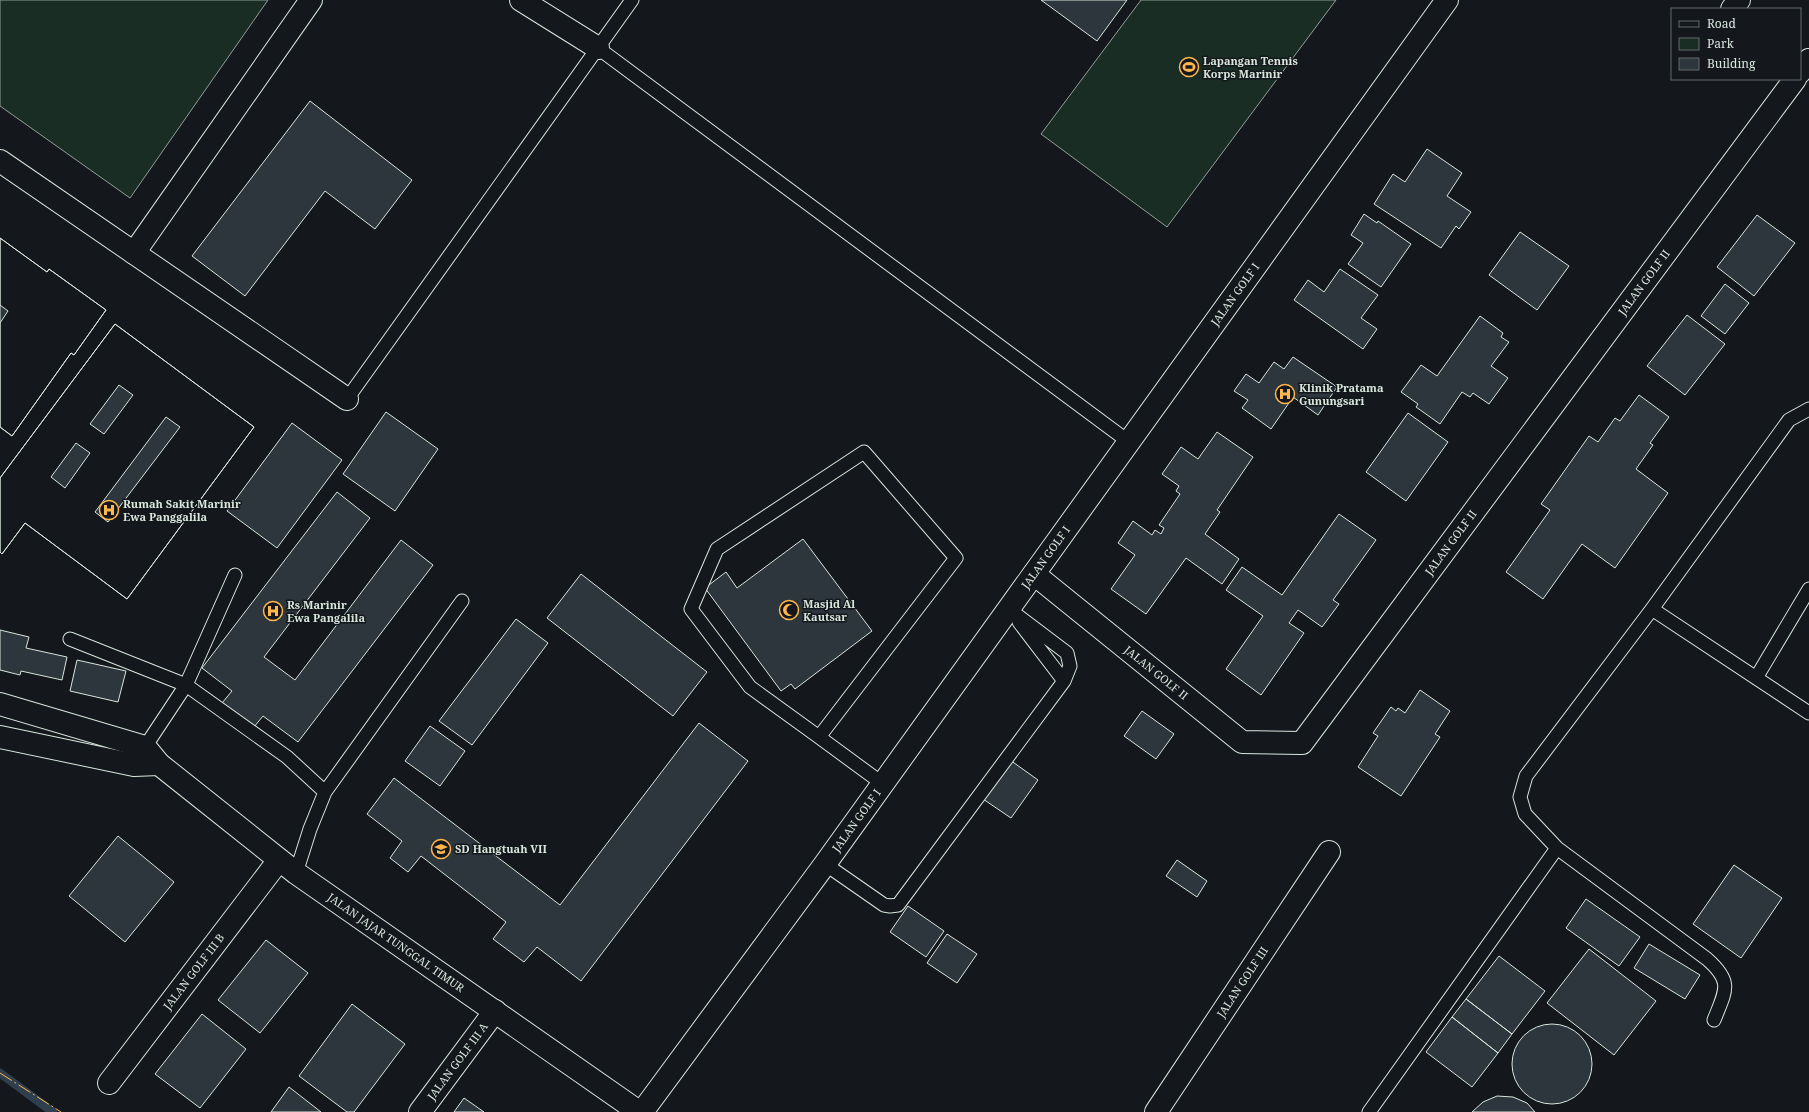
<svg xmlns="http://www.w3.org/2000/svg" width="1809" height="1112" font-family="'Noto Serif',serif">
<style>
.green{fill:#1a2d24;stroke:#939e99}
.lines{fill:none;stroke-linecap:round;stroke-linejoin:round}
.stream{stroke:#2f3f4d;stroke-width:9}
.building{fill:#2c363c;stroke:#d8e6dc;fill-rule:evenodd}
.service-casing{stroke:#d8e6dc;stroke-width:15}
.minor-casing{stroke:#d8e6dc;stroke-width:24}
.secondary-casing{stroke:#d8e6dc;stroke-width:24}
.service{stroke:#14181c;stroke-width:13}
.minor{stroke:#14181c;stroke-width:22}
.secondary{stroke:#14181c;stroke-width:22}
.power{stroke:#ffb74d;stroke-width:1;stroke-dasharray:14 3 2 3;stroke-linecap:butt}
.labels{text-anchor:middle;stroke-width:3;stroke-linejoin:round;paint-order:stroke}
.poi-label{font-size:11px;font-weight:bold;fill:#d8e6dc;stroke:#14181c;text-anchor:start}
.street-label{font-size:11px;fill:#d8e6dc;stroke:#14181c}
</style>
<rect width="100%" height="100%" fill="#14181c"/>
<path class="green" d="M0,0H268L130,198L0,106Z
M1141,0H1336L1167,227L1041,134Z"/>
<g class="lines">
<path class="stream" d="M0,1073L53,1112"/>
</g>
<path class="building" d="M1041,0H1127L1097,41Z
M310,101L412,180L375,229L325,191L245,296L192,256Z
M1427,149L1462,173L1447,196L1471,212L1459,229L1456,226L1441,248L1374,204L1393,174L1405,182Z
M1364,214L1377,223L1378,221L1411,244L1381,287L1348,264L1363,243L1351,235Z
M1757,215L1795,243L1754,296L1717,267Z
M1520,232L1569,266L1537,310L1489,275Z
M0,238L47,272L49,269L106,310L74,355L71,353L12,436L0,427V323L8,311L0,305Z
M0,238L47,272L49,269L106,310L74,355L71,353L12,436L0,427Z
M1340,269L1378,295L1361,318L1377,329L1363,349L1294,300L1308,280L1324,292Z
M1725,284L1749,303L1725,334L1701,316Z
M1687,315L1725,344L1685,395L1647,366Z
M1480,316L1503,333L1501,337L1509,342L1491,366L1508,378L1489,404L1473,393L1470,397L1462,392L1440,424L1416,407L1418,404L1401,392L1421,365L1437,376Z
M115,324L254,427L127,599L25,523L2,554L0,552V478ZM119,385L133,395L104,434L90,424ZM166,417L180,427L108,522L95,512ZM76,443L90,453L65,488L51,477Z
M115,324L254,427L127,599L25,523L2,554L0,552V478Z
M1293,357L1337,387L1318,415L1293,397L1271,429L1242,408L1248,400L1234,391L1246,374L1259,383L1274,362L1284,369Z
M1639,395L1669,417L1650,443L1653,445L1636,469L1668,493L1615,568L1582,544L1543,599L1506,572L1550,510L1541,504L1589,436L1598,442L1615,418L1620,421Z
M386,412L438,449L395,511L343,474Z
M1408,413L1448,442L1406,501L1366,472Z
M292,423L342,460L277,548L227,511Z
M1217,432L1253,457L1217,510L1220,512L1205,534L1239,559L1222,584L1186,558L1146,614L1111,589L1135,555L1118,543L1133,521L1152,535L1155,530L1161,534L1164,528L1159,525L1180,494L1176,491L1179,486L1162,474L1181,447L1198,459Z
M337,492L370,518L264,657L295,680L401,540L433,565L298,742L263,716L254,727L222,703L232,691L202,668Z
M1339,514L1376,540L1333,600L1339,604L1322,627L1298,610L1289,623L1304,633L1261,695L1226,669L1263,616L1226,590L1242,567L1282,595Z
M803,539L872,631L795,689L791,684L781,691L705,588L726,572L737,588Z
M581,574L707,672L673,716L547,618Z
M516,619L548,643L472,745L439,721Z
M0,630L29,637L26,648L67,657L62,680L21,671L20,675L0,670Z
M77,660L126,671L118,702L70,691Z
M1420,690L1450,711L1435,734L1440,737L1401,796L1358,767L1378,736L1373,733L1391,707L1396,711L1398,708L1405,713Z
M1142,711L1174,734L1156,759L1124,736Z
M699,723L748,761L581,981L537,947L524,962L493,939L506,922L421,856L408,872L390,858L402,841L367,814L394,778L560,905Z
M430,726L465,751L440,786L405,761Z
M1010,760L1038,780L1011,818L983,799Z
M118,836L174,882L125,942L69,896Z
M1177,860L1207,881L1197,897L1166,876Z
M1734,865L1782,898L1741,958L1693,924Z
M1586,899L1640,937L1619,966L1566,928Z
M908,906L944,931L926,957L890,932Z
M947,934L977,954L957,983L927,963Z
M266,940L308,973L260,1033L218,1000Z
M1649,944L1700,975L1685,999L1634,968Z
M1589,949L1656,1001L1614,1055L1547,1003Z
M1499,956L1545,991L1512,1034L1466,999Z
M1466,999L1512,1034L1498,1053L1452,1017Z
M352,1004L405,1044L354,1112H347L299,1076Z
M202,1014L246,1049L200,1108L155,1074Z
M1452,1017L1498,1053L1472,1087L1426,1052Z
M1512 1064a40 40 0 1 1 80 0a40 40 0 1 1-80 0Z
M289,1087L321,1112H271Z
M1497,1096L1513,1097L1527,1103L1535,1112H1472L1483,1102Z
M464,1098L484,1112H454Z"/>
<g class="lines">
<defs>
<path id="service" d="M598,48L1129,442
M347,399L632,0
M1652,609L1809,713
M1019,622L1064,681
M70,639L186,685L287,757L325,792L310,829L296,873
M1756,678L1809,589
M819,737L750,687L691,609L717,549L864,452L956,558L819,737L883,784
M141,753L186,685L235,575
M325,792L462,601
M825,864L884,905L890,906L898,905L1064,681L1070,666L1067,653L1009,609
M1714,1020C1726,990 1733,982 1707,959L1557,848L1525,814L1520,797L1526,776L1652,609L1789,420L1809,409
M1369,1112L1557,848"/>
<g id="minor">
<path d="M521,0L598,48"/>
<path d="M1732,9L1739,0"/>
<path d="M1800,72L1809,60"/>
<path d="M0,161L347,399"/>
<path d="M134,253L311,0"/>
<path id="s1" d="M1034,574L1242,742L1302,743L1795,79"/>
<path id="s2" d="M109,1083L279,860"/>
<path id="s3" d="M420,1112L495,1011"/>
<path id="s4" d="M1156,1112L1329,852"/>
</g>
<g id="secondary">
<path id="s5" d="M0,704L145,747L159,764L296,873L639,1112"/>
<path d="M0,737L134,765L159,764"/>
<path id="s6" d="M642,1112L825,864L1447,0"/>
</g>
</defs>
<use href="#service" class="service-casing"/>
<use href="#minor" class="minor-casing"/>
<use href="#secondary" class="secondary-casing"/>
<use href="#service" class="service"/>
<use href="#minor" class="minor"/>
<use href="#secondary" class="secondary"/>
<path class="power" d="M0,1073L61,1112"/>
</g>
<defs>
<symbol id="stadium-ring" viewBox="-11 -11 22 22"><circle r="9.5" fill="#14181c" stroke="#ffb74d" stroke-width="1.5"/><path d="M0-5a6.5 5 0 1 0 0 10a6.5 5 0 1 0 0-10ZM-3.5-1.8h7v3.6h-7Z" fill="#ffb74d"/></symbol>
<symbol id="hospital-ring" viewBox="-11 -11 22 22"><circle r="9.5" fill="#14181c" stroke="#ffb74d" stroke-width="1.5"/><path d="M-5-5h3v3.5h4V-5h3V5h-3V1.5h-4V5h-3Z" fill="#ffb74d"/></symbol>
<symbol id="mosque-ring" viewBox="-11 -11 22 22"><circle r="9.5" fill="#14181c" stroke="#ffb74d" stroke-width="1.5"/><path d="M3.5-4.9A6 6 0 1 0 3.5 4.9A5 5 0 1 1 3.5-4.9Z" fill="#ffb74d"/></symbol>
<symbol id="school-ring" viewBox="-11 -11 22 22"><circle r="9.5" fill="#14181c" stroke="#ffb74d" stroke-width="1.5"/><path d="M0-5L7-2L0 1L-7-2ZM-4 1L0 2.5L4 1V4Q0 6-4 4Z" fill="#ffb74d"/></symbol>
</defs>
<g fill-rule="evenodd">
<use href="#stadium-ring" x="1178" y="56" width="22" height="22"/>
<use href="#hospital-ring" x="1274" y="383" width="22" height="22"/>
<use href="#hospital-ring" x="98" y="499" width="22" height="22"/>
<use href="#mosque-ring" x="778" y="599" width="22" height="22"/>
<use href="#hospital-ring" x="262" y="600" width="22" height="22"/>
<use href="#school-ring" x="430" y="838" width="22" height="22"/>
</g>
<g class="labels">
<g class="poi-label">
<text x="1203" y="65">Lapangan Tennis<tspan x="1203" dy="13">Korps Marinir</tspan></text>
<text x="1299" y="392">Klinik Pratama<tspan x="1299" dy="13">Gunungsari</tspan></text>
<text x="123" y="508">Rumah Sakit Marinir<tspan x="123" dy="13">Ewa Panggalila</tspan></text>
<text x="803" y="608">Masjid Al<tspan x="803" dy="13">Kautsar</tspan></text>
<text x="287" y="609">Rs Marinir<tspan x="287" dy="13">Ewa Pangalila</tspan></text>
<text x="455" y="853">SD Hangtuah VII</text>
</g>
<g class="street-label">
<text dy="4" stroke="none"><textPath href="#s1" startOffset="901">JALAN GOLF II</textPath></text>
<text dy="4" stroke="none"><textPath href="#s6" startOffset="1010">JALAN GOLF I</textPath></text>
<text dy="4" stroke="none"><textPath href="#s1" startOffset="577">JALAN GOLF II</textPath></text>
<text dy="4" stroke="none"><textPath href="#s6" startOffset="686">JALAN GOLF I</textPath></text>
<text dy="4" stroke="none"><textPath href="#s1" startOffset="157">JALAN GOLF II</textPath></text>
<text dy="4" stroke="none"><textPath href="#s6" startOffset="362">JALAN GOLF I</textPath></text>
<text dy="4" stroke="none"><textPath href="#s5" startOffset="470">JALAN JAJAR TUNGGAL TIMUR</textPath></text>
<text dy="4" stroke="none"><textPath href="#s2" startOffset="140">JALAN GOLF III B</textPath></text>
<text dy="4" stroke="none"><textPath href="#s4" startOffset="156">JALAN GOLF III</textPath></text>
<text dy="4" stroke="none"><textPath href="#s3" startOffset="63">JALAN GOLF III A</textPath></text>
</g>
</g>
<rect x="1671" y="8" width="130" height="72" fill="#14181c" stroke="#626a69"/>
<rect x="1679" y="21" width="20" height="6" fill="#14181c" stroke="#626a69"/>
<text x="1707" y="28" font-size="12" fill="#d8e6dc">Road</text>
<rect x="1679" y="38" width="20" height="12" fill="#1a2d24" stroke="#626a69"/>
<text x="1707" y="48" font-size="12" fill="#d8e6dc">Park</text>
<rect x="1679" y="58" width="20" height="12" fill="#2c363c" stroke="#626a69"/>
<text x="1707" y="68" font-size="12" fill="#d8e6dc">Building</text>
</svg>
